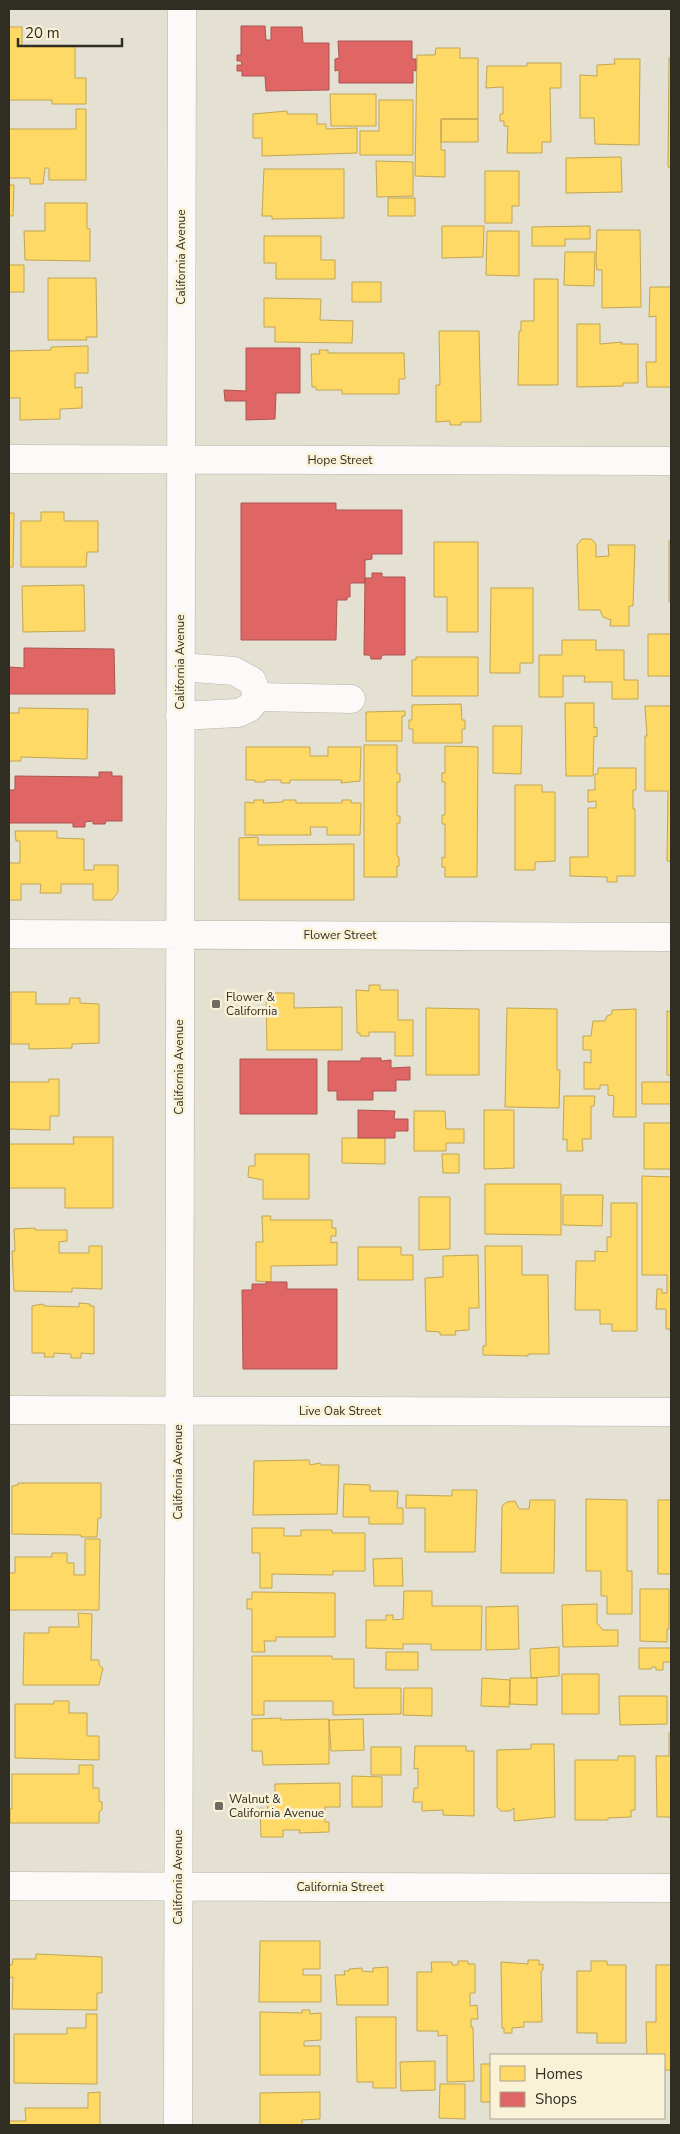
<svg xmlns="http://www.w3.org/2000/svg" width="680" height="2134" font-family="'Nunito Sans',sans-serif">
<style>
.homes{fill:#ffd966;stroke:#c1a652}
.shops{fill:#e06666;stroke:#ab5552}
.lines{fill:none;stroke-linecap:round;stroke-linejoin:round}
.minor-casing{stroke:#b7b3a8;stroke-width:29}
.minor{stroke:#fbfaf8;stroke-width:28}
.poi-dot{fill:#6f6c60;stroke:#faf2d7;stroke-width:2}
.labels{text-anchor:middle;stroke-width:5;stroke-linejoin:round;paint-order:stroke}
.street-label{font-size:12px;fill:#302e23;stroke:#faf2d7}
.poi-label{font-size:12px;fill:#302e23;stroke:#faf2d7;text-anchor:start}
</style>
<rect width="100%" height="100%" fill="#e4e0d2"/>
<path class="homes" d="M9,27H22V46H75V78H86V104H52V100H9Z
M436,48H460V58H478V119H441V150H445V177L415,176L417,55H435Z
M669,58H671V167H668Z
M614,59H640L639,145L595,144L594,118H580V75L597,76V65L615,64Z
M527,63H561V88H550L551,142H542V153H507L508,126H504V121H500V114H503V87L486,88L487,66H527Z
M330,94H376V126H331Z
M379,100H413V155H360V131H379Z
M76,109H86V180H49V168H45L43,184H30V178H9V129H76Z
M287,111V114H317V124H326V129L357,128V153L262,156V138H253V114Z
M441,119H478V142H441Z
M621,157L622,192L566,193V158Z
M376,161L413,162V196L377,197Z
M264,169H344V218L272,219V216H262Z
M485,171H519V206H512V223H485Z
M9,185H14L13,216H9Z
M388,198H415V216H388Z
M45,203H87V228L90,229V261L25,260L24,231H45Z
M442,226H484L483,257L442,258Z
M590,226V239H565V246H532V227Z
M597,230H640L641,307L602,308V270H597L596,262Z
M487,231H519V276L486,275Z
M264,236H321V260H335V279H276V263H264Z
M565,252H595L594,286L564,285Z
M9,265H24V292H9Z
M48,278H96L97,337H86L87,340H48Z
M534,279H558V385H518L519,331H521V321H534Z
M352,282H381V302H352Z
M650,287H671V387H647L646,362H656V316L649,317Z
M264,298L321,299L320,320L353,321L352,343L275,342V327H264Z
M577,324H600V344L622,342L621,344H638V383H623V386L577,387Z
M439,331H479L481,422H461V425H450V421L436,422V385H440Z
M88,346V373H75V388L82,387V408L60,409V419L20,420V398H9V351L51,350V347Z
M319,350H328V353H404L405,379H399V394H342V390H316V387H312L311,354H320Z
M41,512H64V521H98V552H87L86,567H21V521H41Z
M9,513H14L13,567H9Z
M582,539H591L596,544V557L609,556L608,545H635L633,606H629V626H610L611,620L603,617L600,610H579L577,545Z
M669,541H671V602H669Z
M434,542H478V632H447V597H434Z
M84,585L85,631L23,632L22,586Z
M491,588H533V663H520V673H490Z
M648,634H671V676H648Z
M562,640H596V650H624V680H638V699H612V682H584L585,676H563V697H539V655H562Z
M416,657H478V696H412V660H416Z
M565,703H594V728L597,727V737L594,736L593,776H566Z
M461,704L462,720H465V729H462V743H413V729H409V720H412V705Z
M645,706H671V861H667L668,791H645V736H647Z
M19,708L88,709L87,759L21,757V761H9V713H19Z
M405,711V716H402V741H366V712Z
M493,726H522L521,774L493,773Z
M364,745H397V773L400,774V782H397V816H400V823H397V856L399,857V866H397V877H364Z
M445,746L478,747L477,877H445V867H442V857L445,858V824H442V815H445V782H442V773H445Z
M246,747H310V756H328V747H361L360,781L341,783L342,780H290V783H281V780H265V782H255V780H246Z
M598,768H636V790H633V809H635V876H617V882H607V877L570,876V857H588V808H596V801L588,802V790H595V774H598Z
M515,785H542V792H555V861L535,862V870H515Z
M254,800H264L263,803L283,802V800H296V803H342V800H351V803H361L360,835H327V827H310L311,835H245V802L254,803Z
M15,831H57V838L84,839V870H94V865H118V892L112,900H93V884H61V893H40L41,884H21V900H9V863H20V841H16Z
M258,837V845L354,844V900H239V838Z
M369,985H380V990H398V1020H413V1056H395V1032H369V1036H360V1033H357L356,990L369,991Z
M11,992H36V1004H69L70,998H80V1003L99,1004V1043L72,1044V1048L29,1049V1044H11Z
M266,993H294V1008L342,1007V1050H267Z
M426,1008L479,1009V1075H426Z
M507,1008L557,1009V1070H560L559,1108L505,1107Z
M636,1009V1117H613L614,1096L608,1095V1085H600V1089H584V1062L591,1063V1050H583V1036H591L593,1021H605L607,1016L612,1014V1010Z
M667,1011L671,1012V1081V1075H667Z
M49,1079H59V1116H50V1130L9,1129V1082H49Z
M642,1082H671V1106V1104H642Z
M564,1096H595L594,1106H591V1139H582L583,1151H567V1139L563,1140Z
M484,1110H514V1168L484,1169Z
M414,1111H445L446,1129H464V1143H446V1151H414Z
M644,1123H671V1169H644Z
M73,1137H113V1208H65V1188H9V1144H74Z
M342,1138H385V1164L342,1163Z
M255,1154H309V1199H263V1180L248,1177L249,1166H255Z
M442,1154H459V1173H443Z
M642,1176L671,1177V1336L670,1329H666V1309H656L657,1289H662V1293H667V1275H642Z
M485,1184H561V1235L485,1234Z
M563,1195H603L602,1226L563,1225Z
M419,1197H450V1249L419,1250Z
M611,1203H637V1331H612V1324H600V1310H575L576,1261H595V1251L607,1252V1237H611Z
M262,1216H271L270,1220H332V1228H336V1236H331V1243L337,1242V1265L271,1266V1282L256,1281V1242H263Z
M35,1228V1230H67V1241L59,1242V1253H89V1246H102V1289L72,1288V1292L14,1291L12,1251H15L14,1229Z
M485,1246H522V1275H548L549,1354H528V1356L483,1355V1346H486Z
M358,1247H401V1255H413V1280H358Z
M478,1255L479,1308H469V1330L455,1331L456,1335H440V1332L426,1331L425,1278L443,1277V1256Z
M79,1303L90,1304V1306H94V1354L81,1353V1358H71V1354L54,1353V1357H44L45,1353H32V1306L43,1304L44,1306L79,1307Z
M309,1460L310,1465L320,1463L321,1465H339L337,1514L253,1515L254,1461Z
M18,1483H101V1518H98L97,1537H81V1535L12,1534V1486L18,1485Z
M344,1484L370,1485V1491H398L397,1508H403V1524H369V1517H343Z
M452,1490H477L475,1552H425V1508H406V1495L452,1496Z
M586,1499L627,1500V1571H632V1614H607V1596H601V1571H586Z
M530,1500H555L554,1573H501L502,1506L507,1502L515,1501L519,1509H529Z
M658,1500H671V1574H658Z
M252,1528H284V1536H301V1530H332V1533H365V1571H333V1575L272,1574V1588H260V1553H252Z
M85,1539H100L99,1610H9V1573H15V1557H52V1553H67V1563H74V1575H85Z
M402,1558L403,1586H374L373,1559Z
M640,1589H669V1629H667V1642L640,1641Z
M404,1591H432V1606H482L481,1650H431V1644H403V1649L366,1648V1620H386V1615H393V1620L403,1619Z
M252,1592L335,1593V1637H276V1641H264L265,1652H252V1609H247V1599H252Z
M597,1604V1623L603,1630H618V1646L563,1647L562,1605Z
M518,1606L519,1649L486,1650V1607Z
M78,1613L92,1614L91,1660H99V1665L103,1668L99,1685H23L24,1633H49V1627H79Z
M559,1647V1676L531,1678L530,1649Z
M639,1648H671V1662H663V1670H656V1667H652L651,1669H639Z
M386,1652H418V1670H386Z
M252,1656H332V1659H354V1688H401V1714L333,1715V1701H264V1715H252Z
M562,1674H599V1714H562Z
M482,1678L510,1680L509,1707L481,1706Z
M510,1678H537V1705L510,1704Z
M404,1688H432V1716L403,1715Z
M619,1696H667V1724L620,1725Z
M54,1701H69V1713H87V1736H99V1760L15,1758V1704H54Z
M281,1718V1720L329,1719V1764L263,1765L262,1751H252V1719Z
M363,1719L364,1750L331,1751L329,1720Z
M671,1732V1817H657L656,1756H669V1733Z
M531,1744H554L555,1817L514,1821V1808L510,1811H501L497,1807V1750L531,1749Z
M415,1746H466V1751H474V1816L443,1815V1810L422,1811V1802H413L414,1788H418V1768L414,1769Z
M371,1747H401V1775H371Z
M618,1756H635V1810H631V1817L608,1818V1820H575V1760H618Z
M79,1765H93V1788H99V1801L102,1802V1810L99,1812V1823H10V1809H12V1774H79Z
M352,1776L382,1777V1807H352Z
M340,1783V1807H325V1822H329V1832L299,1833L300,1830H283V1837H261L260,1808L267,1809L269,1803L275,1801V1784Z
M260,1941H320V1969H303V1975H321V2002H259Z
M36,1954L102,1957V1993H97V2010L12,2009L13,1977L9,1978V1965H12L13,1959H36Z
M528,1960H539V1965L543,1964V1970L541,1971L542,2022H524V2027L512,2028V2033H504V2028H502L501,1962L528,1964Z
M458,1961H468V1964H475V1993H470V2006L477,2005L478,2019H471V2027H473L474,2081L447,2082V2035L438,2036V2031H417V1972H432L431,1962H452V1965H458Z
M591,1961H607V1965H626V2043H597V2033H577V1971H591Z
M656,1965H671V2070H664V2055H647L646,2022H656Z
M388,1967V2005H337L335,1975H345L344,1971H349V1969L362,1968V1971L373,1972V1968Z
M302,2010H310V2014L321,2013V2040L304,2041V2046H320V2075H260V2012L302,2013Z
M86,2014H97V2084L14,2083V2034H67V2028H86Z
M356,2017H396V2088H373V2082H357Z
M435,2061V2090L401,2091L400,2062Z
M481,2064H491V2102H481Z
M440,2084H465V2119L439,2118Z
M100,2092V2125H9V2121H26L25,2108H88V2093Z
M320,2092V2119L302,2120V2125H260V2093Z"/>
<path class="shops" d="M241,26H265L266,40H271V27H302L303,43H329V90L266,91L265,76H242V71H237V65H242L241,61H237V55H241Z
M338,41H412V59H416V71L413,70V83H339V70L335,71V59L339,58Z
M246,348H300V393H276L275,419L246,420V401H225L224,390L246,391Z
M241,503H336V510H402V554H372V559L365,560V583H350V597H347V600H337L336,640H241Z
M372,573H382V577H405V655H382L381,659H371L370,655H364L365,578H372Z
M24,648L114,649L115,694H9V667L24,668Z
M99,772H112V776H122V821H106L105,824H93V821L85,822V827H73V823H9V790H15V776L99,777Z
M361,1058H381V1061L391,1060V1068L410,1067V1080H396V1091H373V1100H337V1091H328V1061H361Z
M240,1059H317V1114H240Z
M358,1110L395,1111L394,1119H408V1131H395V1138H358Z
M266,1282H287V1289H337V1369H243L242,1290H252V1284H266Z"/>
<g class="lines">
<defs>
<path id="minor" d="M9,459L671,461
M181,667L234,671L252,681L258,697
M258,697L351,699
M180,716L238,713L249,708L258,697
M9,934L671,937
M9,1410L671,1412
M9,1886L671,1888
M178,2125L182,9"/>
</defs>
<use href="#minor" class="minor-casing"/>
<use href="#minor" class="minor"/>
</g>
<g class="poi-dot">
<rect x="211" y="999" width="10" height="10" rx="2.5"/>
<rect x="214" y="1801" width="10" height="10" rx="2.5"/>
</g>
<g class="labels">
<g class="street-label">
<text transform="translate(181 257) rotate(-90)" y="4">California Avenue</text>
<text x="340" y="464">Hope Street</text>
<text transform="translate(180 662) rotate(-90)" y="4">California Avenue</text>
<text x="340" y="939">Flower Street</text>
<text transform="translate(179 1067) rotate(-90)" y="4">California Avenue</text>
<text x="340" y="1415">Live Oak Street</text>
<text transform="translate(178 1472) rotate(-90)" y="4">California Avenue</text>
<text transform="translate(178 1877) rotate(-90)" y="4">California Avenue</text>
<text x="340" y="1891">California Street</text>
</g>
<g class="poi-label">
<text x="226" y="1001">Flower &amp;<tspan x="226" dy="14">California</tspan></text>
<text x="229" y="1803">Walnut &amp;<tspan x="229" dy="14">California Avenue</tspan></text>
</g>
</g>
<rect width="680" height="2134" fill="none" stroke="#302e23" stroke-width="20"/>
<rect x="490" y="2054" width="175" height="65" fill="#faf2d7" stroke="#a9a48f"/>
<rect x="500" y="2066" width="25" height="15" fill="#ffd966" stroke="#a9a48f"/>
<text x="535" y="2079" font-size="15" fill="#302e23">Homes</text>
<rect x="500" y="2092" width="25" height="15" fill="#e06666" stroke="#a9a48f"/>
<text x="535" y="2104" font-size="15" fill="#302e23">Shops</text>
<path d="M18 38v8h104v-8" fill="none" stroke="#302e23" stroke-width="2.5"/>
<text x="25" y="38" font-size="15" fill="#302e23" stroke="#faf2d7" stroke-width="4" paint-order="stroke">20 m</text>
</svg>
